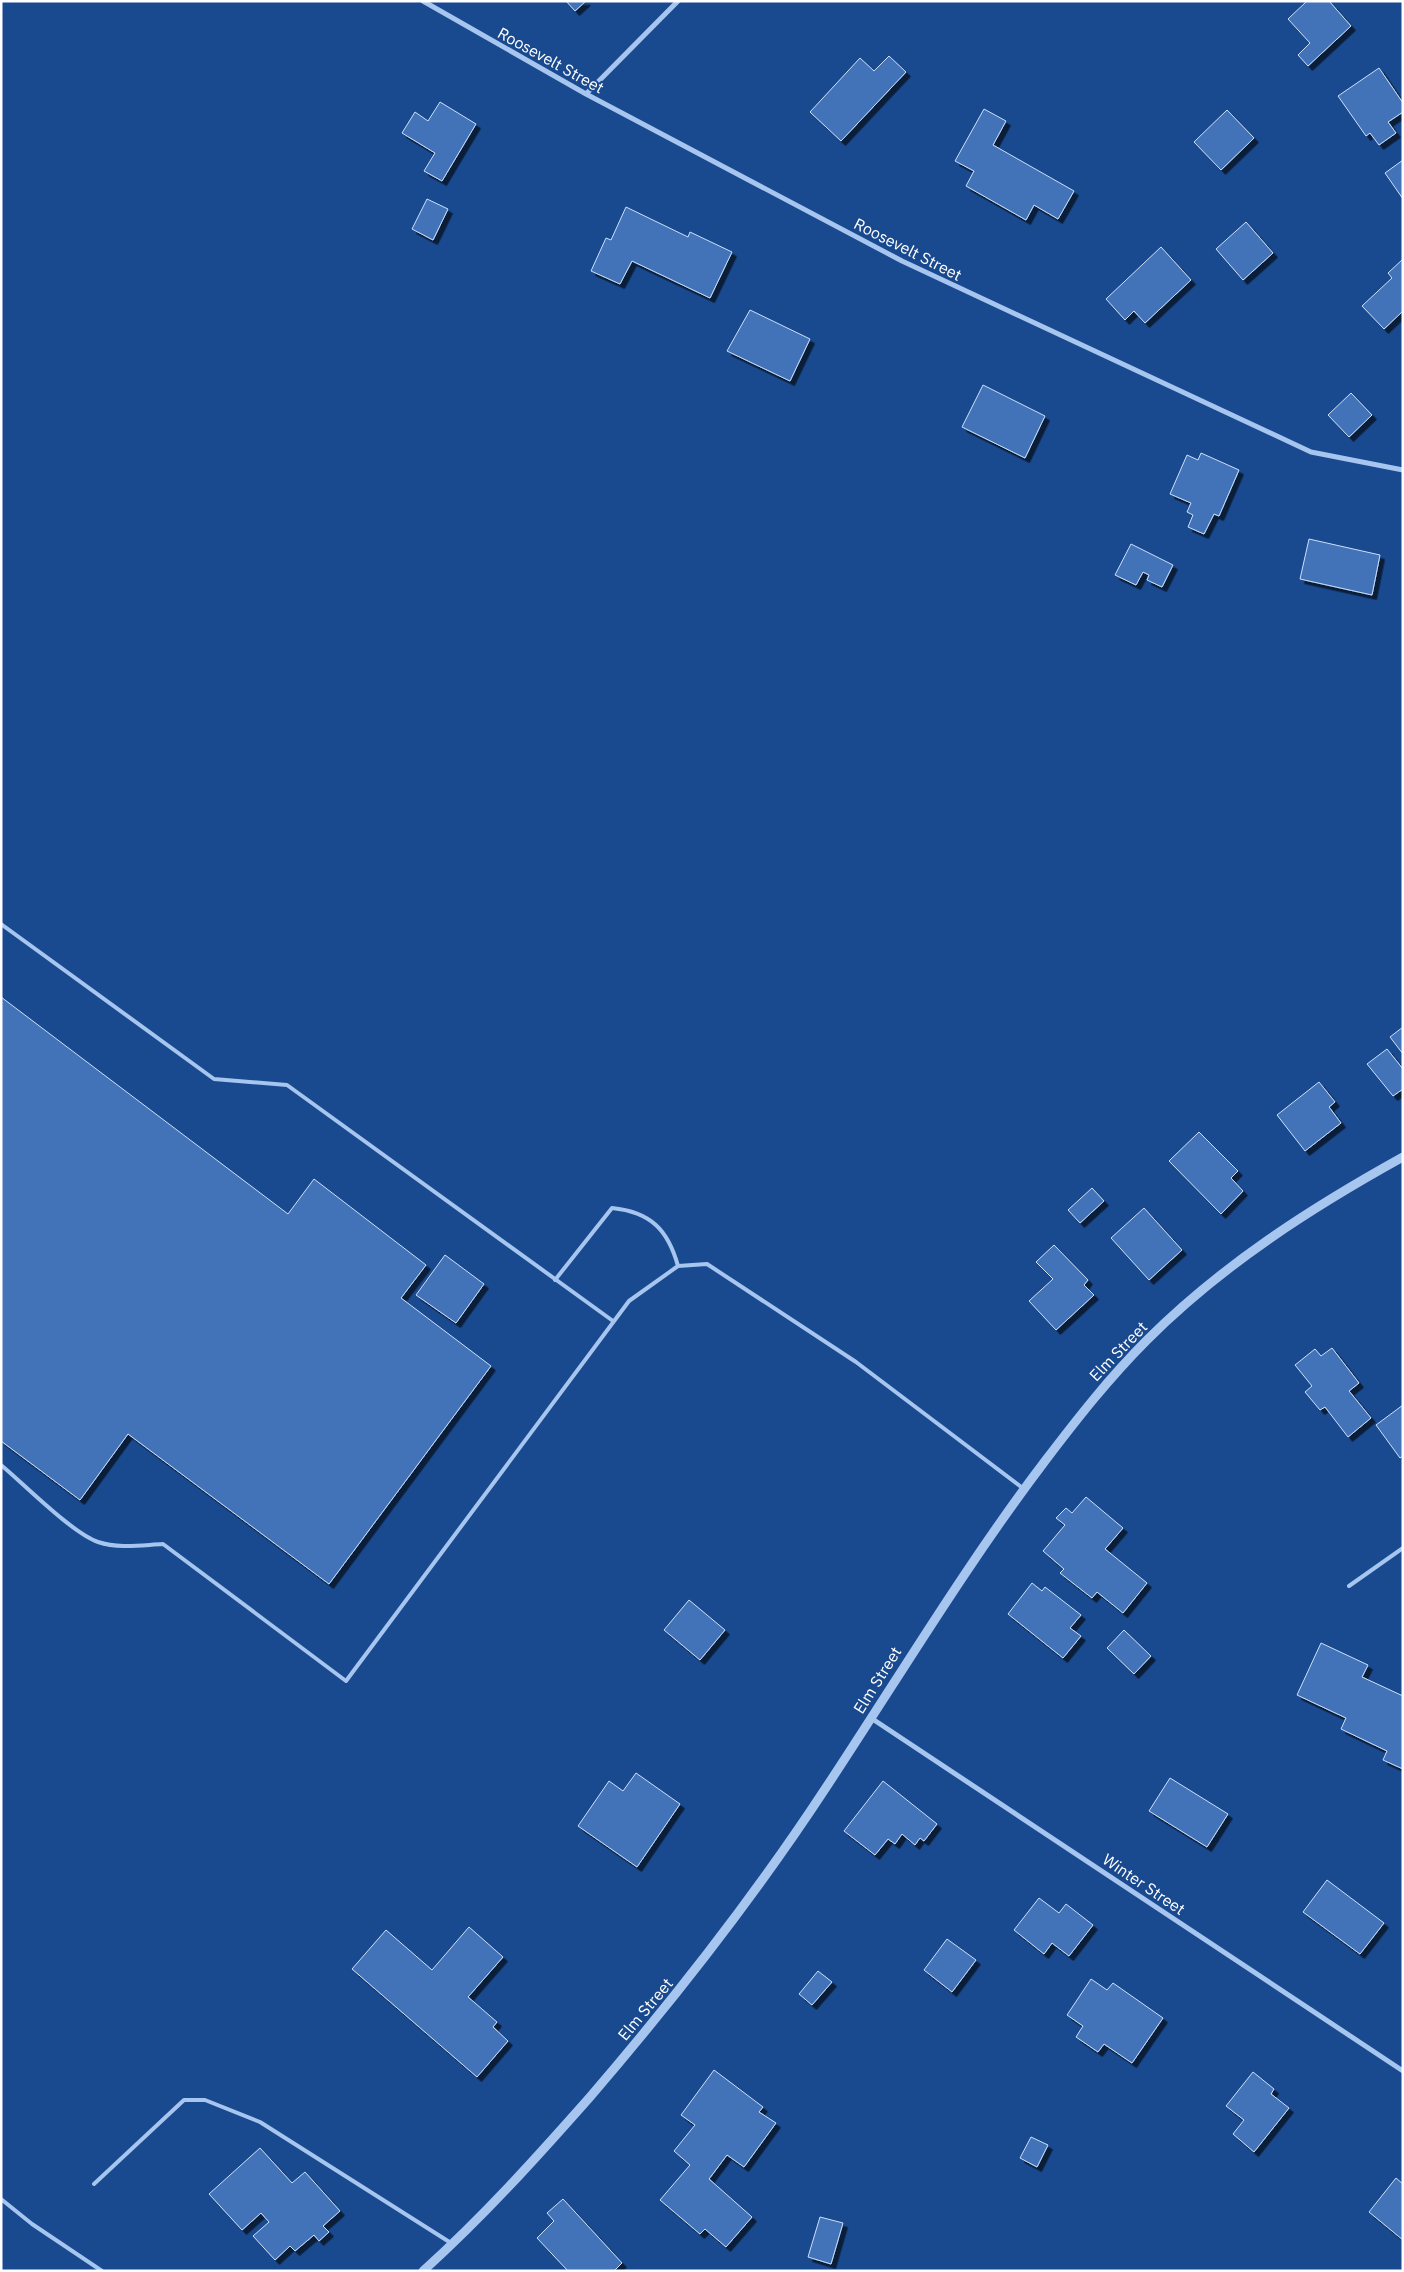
<svg xmlns="http://www.w3.org/2000/svg" width="1404" height="2272" font-family="'IBM Plex Sans',sans-serif">
<style>
.building{fill:#4272b7;stroke:#cce0fa;filter:url(#shadow)}
.lines{fill:none;stroke-linecap:round;stroke-linejoin:round}
.service{stroke:#a6c5ef;stroke-width:4}
.minor{stroke:#a6c5ef;stroke-width:5}
.tertiary{stroke:#a6c5ef;stroke-width:9}
.labels{text-anchor:middle;stroke-width:4;stroke-linejoin:round;paint-order:stroke}
.street-label{font-size:16px;fill:#fff;stroke:#19498e}
</style>
<defs>
<filter id="shadow"><feDropShadow dx="4.5" dy="4.5" stdDeviation="0" flood-color="#0009"/></filter>
</defs>
<rect width="100%" height="100%" fill="#19498e"/>
<path class="building" d="M566,1H586L575,11Z
M1307,1H1329L1351,26L1308,66L1298,55L1310,43L1288,19Z
M889,56L906,72L841,141L810,112L860,58L874,71Z
M1379,68L1403,103V112L1388,122L1396,133L1379,145L1370,133L1366,136L1338,96Z
M440,102L476,124L442,181L424,171L435,153L402,133L415,112L428,121Z
M984,109L1006,121L993,145L1074,191L1058,219L1034,205L1026,220L966,186L974,171L955,161Z
M1227,110L1254,138L1221,170L1194,142Z
M1403,160V199L1385,173Z
M427,199L448,209L433,240L412,229Z
M626,207L688,237L690,232L732,252L710,298L632,261L620,284L591,271L606,238L611,240Z
M1246,222L1273,253L1243,280L1216,249Z
M1161,247L1191,280L1145,323L1134,311L1125,320L1106,299Z
M1403,259V311L1384,329L1362,306L1392,278L1388,273Z
M750,310L810,339L790,381L727,351Z
M983,385L1045,416L1025,458L962,427Z
M1351,393L1372,415L1349,437L1328,415Z
M1201,453L1239,470L1219,516L1214,514L1204,534L1188,527L1193,515L1187,512L1191,503L1170,494L1187,455L1198,460Z
M1309,539L1380,555L1372,595L1300,579Z
M1131,544L1173,565L1162,587L1147,580L1149,575L1143,572L1136,585L1115,575Z
M1,997L288,1214L314,1179L426,1265L401,1298L491,1366L329,1584L128,1434L80,1500L1,1441Z
M1403,1027V1054L1390,1037Z
M1387,1049L1403,1069V1089L1393,1096L1367,1064Z
M1319,1082L1335,1102L1329,1107L1341,1123L1305,1151L1277,1115Z
M1199,1132L1238,1171L1231,1178L1243,1191L1221,1214L1169,1161Z
M1092,1188L1104,1201L1080,1223L1068,1210Z
M1144,1208L1182,1250L1149,1280L1111,1238Z
M1054,1245L1088,1280L1084,1285L1094,1295L1056,1330L1029,1301L1053,1279L1036,1262Z
M445,1255L484,1284L456,1323L416,1295Z
M1332,1348L1359,1383L1349,1391L1371,1418L1348,1437L1325,1407L1320,1410L1305,1392L1312,1386L1295,1365L1315,1349L1321,1356Z
M1403,1405V1456L1400,1458L1376,1425Z
M1086,1497L1123,1528L1105,1549L1147,1583L1123,1613L1097,1592L1092,1598L1060,1573L1064,1569L1043,1551L1065,1525L1056,1518L1066,1508L1072,1513Z
M1032,1583L1042,1591L1045,1587L1081,1615L1070,1628L1081,1636L1063,1658L1008,1614Z
M689,1600L725,1630L700,1660L664,1630Z
M1124,1630L1151,1656L1134,1674L1107,1648Z
M1321,1643L1368,1665L1362,1677L1403,1696V1769L1383,1760L1387,1751L1341,1729L1346,1718L1297,1695Z
M636,1773L680,1804L637,1867L578,1826L609,1781L623,1791Z
M1170,1778L1228,1814L1207,1847L1149,1811Z
M883,1781L937,1824L924,1841L920,1838L915,1845L902,1834L895,1844L888,1839L875,1855L844,1831Z
M1327,1880L1384,1923L1360,1954L1303,1912Z
M1039,1898L1059,1913L1066,1904L1093,1925L1069,1956L1052,1943L1044,1954L1014,1930Z
M469,1927L503,1957L468,1997L497,2022L493,2027L508,2041L477,2077L352,1969L386,1930L432,1970Z
M947,1939L976,1960L952,1992L924,1970Z
M818,1971L832,1982L812,2005L799,1994Z
M1091,1979L1107,1990L1113,1983L1163,2018L1132,2063L1104,2044L1098,2052L1076,2037L1083,2026L1067,2015Z
M714,2070L763,2107L759,2112L776,2123L744,2167L727,2155L709,2179L752,2217L726,2247L705,2229L700,2234L660,2200L690,2165L674,2151L695,2125L681,2115Z
M1253,2072L1274,2089L1271,2094L1289,2108L1254,2152L1233,2134L1244,2120L1226,2106Z
M1031,2137L1048,2145L1037,2167L1020,2158Z
M260,2148L292,2183L305,2172L340,2211L323,2226L329,2232L319,2241L314,2235L295,2251L290,2246L275,2260L253,2236L269,2222L261,2213L242,2230L209,2194Z
M1396,2178L1403,2184V2240L1369,2212Z
M563,2199L622,2263L614,2271H568L537,2238L554,2221L547,2213Z
M820,2217L843,2223L831,2264L808,2257Z"/>
<g class="lines">
<path class="service" d="M1,924L214,1079L287,1085L613,1321
M555,1280L612,1208C651,1212 668,1230 678,1266
M1,1465C24,1484 72,1533 98,1542C119,1549 142,1545 163,1544L346,1681L629,1301L678,1266L707,1264L856,1362L1024,1489
M1349,1586L1403,1548
M94,2184L184,2100H205L260,2122L451,2243
M1,2199L32,2224L102,2271"/>
<path class="minor" d="M423,1L586,94L902,261L1311,452L1403,470
M586,94L678,1
M871,1718L1403,2071"/>
<path class="tertiary" d="M423,2271C483,2217 537,2157 590,2097C675,1998 755,1896 827,1786C899,1677 966,1565 1045,1461C1077,1419 1109,1378 1147,1340C1222,1265 1311,1208 1403,1157"/>
</g>
<g class="labels">
<g class="street-label">
<text transform="translate(551 60) rotate(29)" y="6">Roosevelt Street</text>
<text transform="translate(908 249) rotate(27)" y="6">Roosevelt Street</text>
<text transform="translate(1118 1351) rotate(-46)" y="6">Elm Street</text>
<text transform="translate(877 1680) rotate(-58)" y="6">Elm Street</text>
<text transform="translate(1144 1884) rotate(34)" y="6">Winter Street</text>
<text transform="translate(645 2009) rotate(-50)" y="6">Elm Street</text>
</g>
</g>
<rect width="1404" height="2272" fill="none" stroke="#ffffff" stroke-width="5"/>
</svg>
